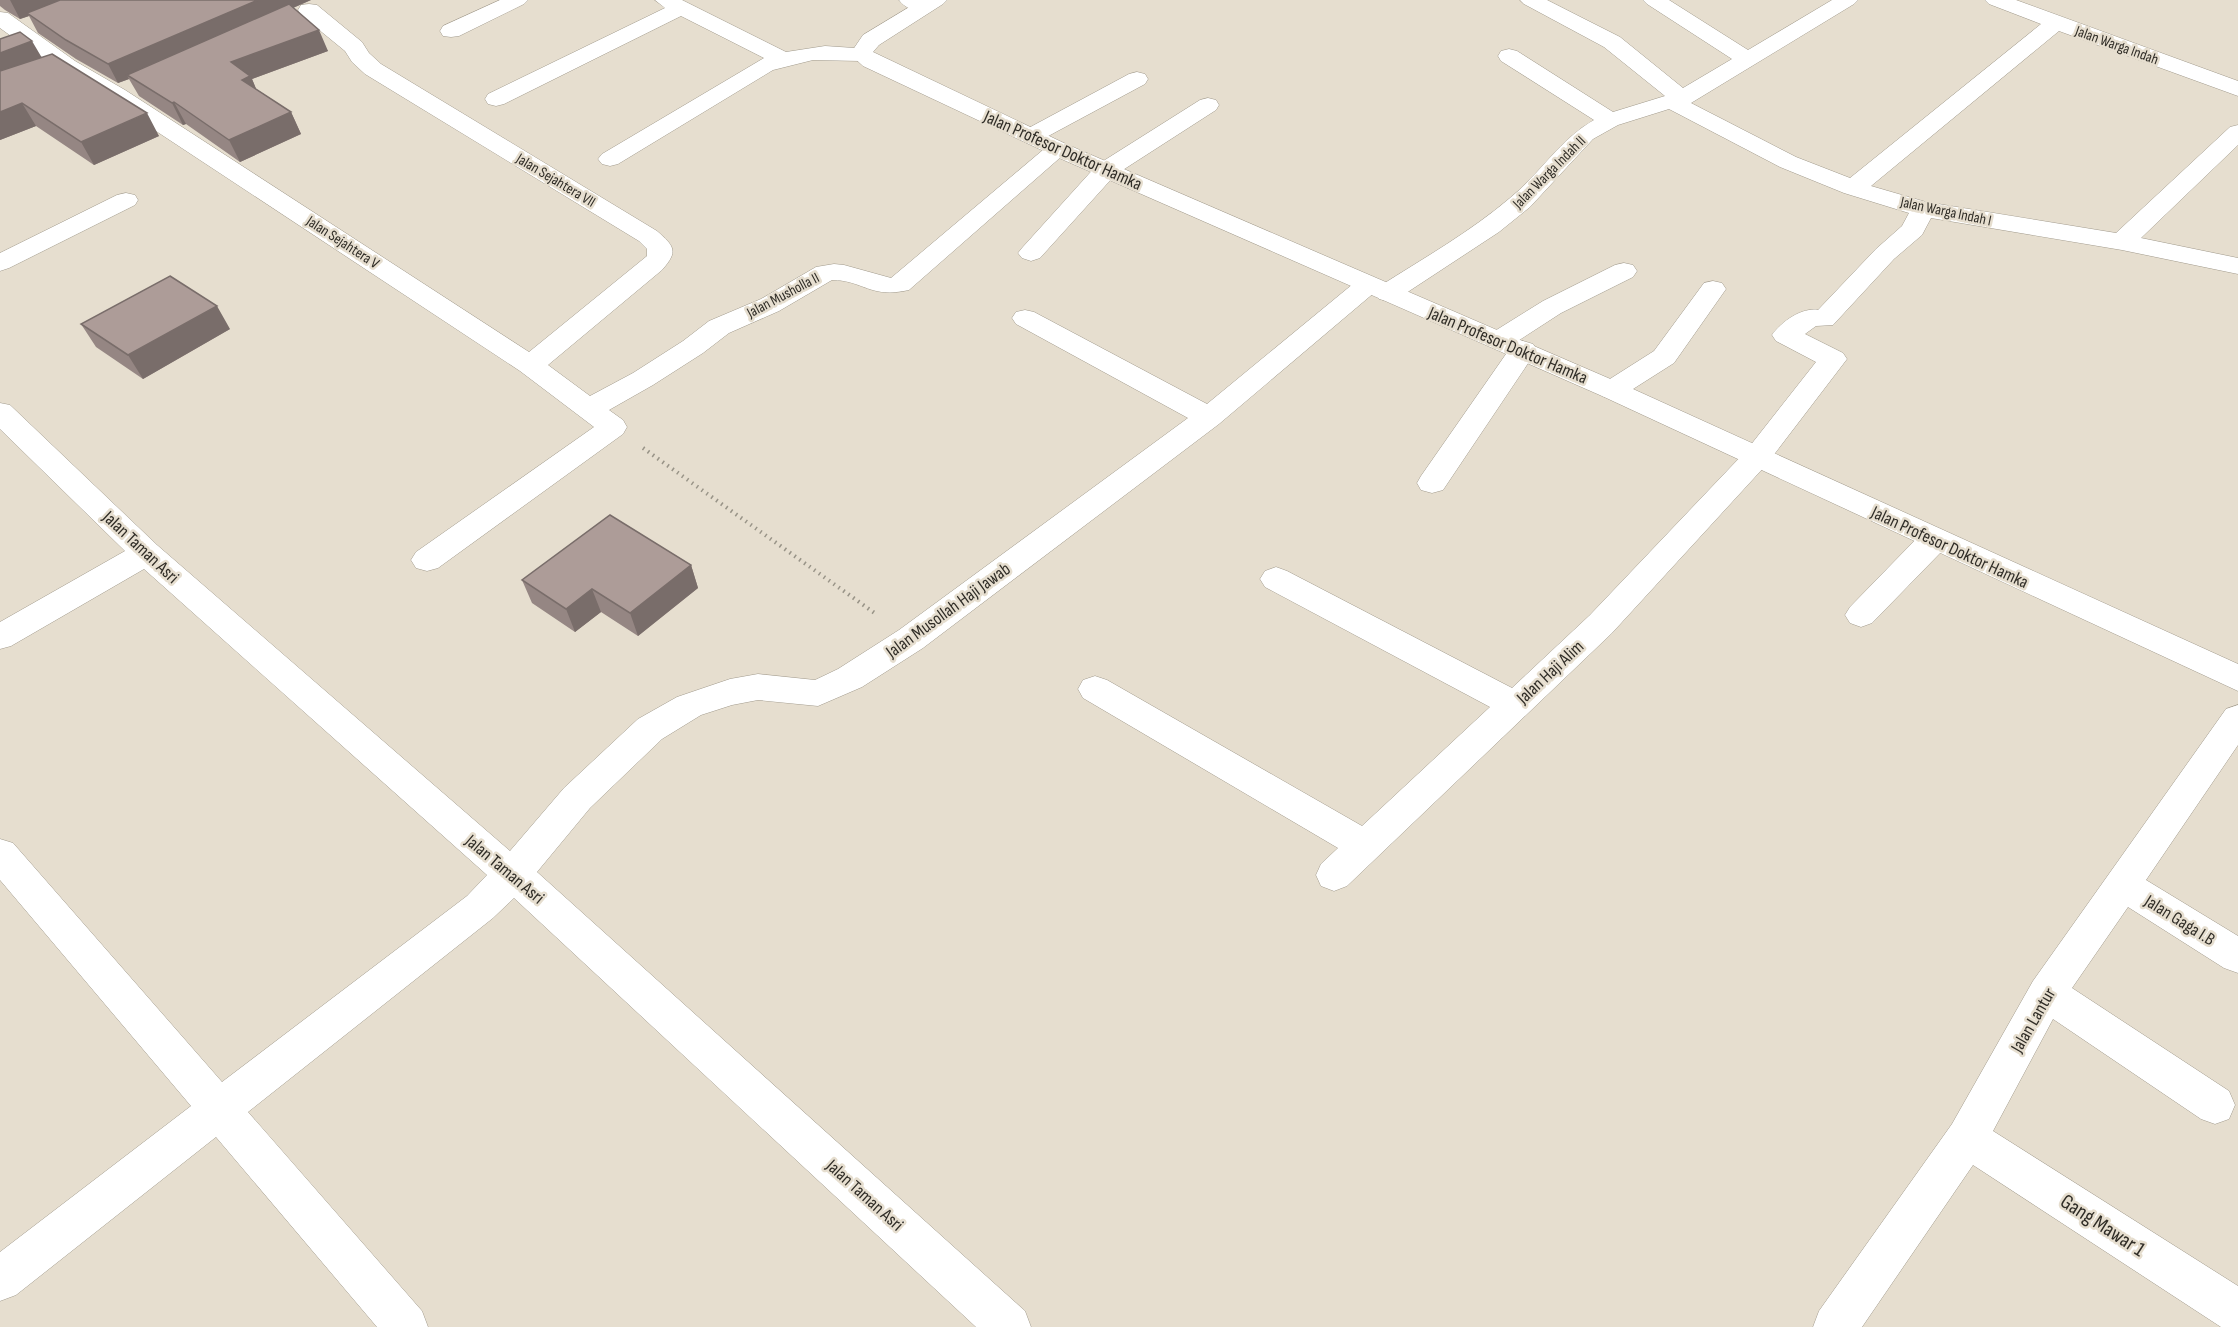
<svg xmlns="http://www.w3.org/2000/svg" width="2238" height="1327" font-family="'Sofia Sans Condensed',sans-serif">
<style>
.lines{fill:none;stroke-linecap:round;stroke-linejoin:round}
.minor-casing{stroke:#a19a8c;stroke-width:1}
.tertiary-casing{stroke:#a19a8c;stroke-width:1}
.path{stroke:#999488;stroke-width:4;stroke-dasharray:1.5 4.5;stroke-linecap:butt}
.minor{fill:#fff;fill-rule:evenodd}
.tertiary{fill:#fff;fill-rule:evenodd}
.wall{fill:#958683}
.shaded-wall{fill:#796d6a}
.building{fill:#ad9c98;stroke:#796d6a;stroke-width:1.5}
.labels{text-anchor:middle;stroke-width:5;stroke-linejoin:round;paint-order:stroke}
.far-street-label{font-size:15px;fill:#302d27;stroke:#e6decf}
.street-label{font-size:18px;fill:#302d27;stroke:#e6decf}
.near-street-label{font-size:21px;fill:#302d27;stroke:#e6decf}
</style>
<rect width="100%" height="100%" fill="#e6decf"/>
<g class="lines">
<defs>
<path id="minor" d="M500,0H528L524,4L459,36L451,37L443,36L440,31L443,26Z
M655,0H682L786,52L825,46L869,49L872,54L869,59L861,61L813,60L773,70L618,164L610,166L602,164L598,159L602,154L764,58L681,16L504,104L496,106L488,104L485,99L488,94L665,8Z
M899,0H927L934,6L930,10C920,13 906,10 899,0Z
M1520,0H1547L1620,37L1683,88L1732,59L1647,4L1643,0H1669L1748,50L1832,0H1858L1854,4L1691,103L1796,157L1850,178L2041,24L1989,4L1985,0H2016L2238,81V96L2059,31L1871,186L1926,202L2116,233L2230,127L2238,125V145L2141,238L2238,258V274L2122,250L1931,218L1922,235L1894,259L1833,325L1816,326L1805,334L1843,353L1847,359L1766,465L1612,633L1347,886L1334,891L1321,886L1316,875L1321,864L1338,848L1083,698L1078,689L1083,680L1095,676L1107,680L1362,826L1490,707L1265,587L1260,579L1265,571L1276,567L1287,571L1512,688L1590,615L1746,451L1816,362L1776,341L1772,335C1781,322 1802,307 1818,310L1876,249L1902,226L1909,213L1844,193L1780,167L1669,109L1618,125L1593,139L1530,207L1499,232L1397,299L1388,301L1379,299L1375,292L1219,424L923,648L862,687L818,706L758,700L732,705L701,715L662,739L590,808L537,872L1025,1311L1031,1327H976L514,898L493,918L248,1112L422,1311L428,1327H377L216,1137L16,1295L0,1301V1252L191,1106L0,880V839L13,843L222,1082L467,896L487,875L144,569L11,646L0,649V622L125,551L0,429V403L10,405L157,545L510,851L564,788L638,719L677,697L730,679L758,674L815,680L838,669L899,630L1188,418L1016,324L1012,318L1016,312L1025,310L1034,312L1207,404L1359,279L1368,277L1377,279L1380,286C1424,258 1470,232 1510,198C1540,174 1560,139 1594,120L1501,61L1498,56L1501,51L1509,49L1517,51L1613,112L1665,96L1604,47L1524,4Z
M309,4L317,5L362,42L369,53L381,64L657,231C674,246 679,251 662,270L548,365L590,396L633,373L683,341L709,321L761,299L816,267L834,264L844,265L891,278L1050,144L1058,142L1066,144L1070,149L909,290C870,299 863,280 832,280L779,311L729,333L703,353L653,385L609,410L623,420L627,427L623,434L438,568L427,571L416,568L411,560L416,552L594,427L520,371L109,100L59,71L0,28V12L8,13L75,61L125,90L529,352L647,256V249L639,241L365,74L352,62L345,51L301,15L298,10L301,5Z
M1137,72L1145,74L1148,79L1145,84L1039,141L1031,143L1023,141L1019,136L1023,131L1129,74Z
M1208,98L1216,100L1219,105L1216,110L1115,175L1040,258L1031,261L1022,258L1018,253L1022,248L1097,165L1200,100Z
M126,193L135,195L138,200L135,205L9,268L0,271V253L117,195Z
M1624,263L1633,265L1637,271L1633,277L1561,313L1510,346L1500,349L1490,346L1486,340L1490,334L1543,301L1615,265Z
M1713,281L1722,283L1726,289L1674,363L1622,396L1612,399L1602,396L1598,390L1602,384L1654,351L1704,283Z
M1523,341L1533,344L1537,350L1443,490L1432,493L1421,490L1417,483L1421,476L1513,344Z
M1934,529L1945,532L1949,540L1945,548L1872,623L1861,627L1850,623L1845,615L1850,607L1923,532Z
M2238,705V745L2146,880L2238,936V973L2224,968L2128,907L2072,988L2229,1091L2235,1105L2229,1119L2215,1124L2201,1119L2053,1019L1993,1131L2238,1286V1327H2221L1973,1165L1862,1327H1813L1819,1311L1952,1124L2033,981L2226,709Z"/>
<path id="tertiary" d="M921,0H947L943,4L879,45L873,52L1066,144L1622,384L2238,664V691L1602,396L1050,154L863,66L850,54L863,35Z"/>
</defs>
<use href="#minor" class="minor-casing"/>
<use href="#tertiary" class="tertiary-casing"/>
<path class="path" d="M643,448L876,614"/>
<use href="#minor" class="minor"/>
<use href="#tertiary" class="tertiary"/>
</g>
<path class="wall" d="M0,0H311L293,8L328,51L252,79L256,89L291,112L301,134L240,162L186,124L183,125L139,96L129,79L118,83L76,59L38,33L29,16L20,19L5,10L0,6Z
M0,39L42,57L159,136L94,165L36,126L0,140Z
M81,324L230,329L143,379L96,347Z
M691,565L698,588L638,636L601,612L575,632L532,603L522,580Z"/>
<path class="shaded-wall" d="M10,0H69L27,13L29,16L20,19Z
M258,0H311L132,78L127,75L129,79L118,83L108,64Z
M319,30L328,51L252,79L260,98L252,101L231,62Z
M32,41L45,63L0,80V53Z
M174,102L186,124L183,125L172,103Z
M22,103L36,126L0,140V112Z
M291,112L301,134L240,162L229,140Z
M147,113L159,136L94,165L81,142Z
M217,306L230,329L143,379L128,355Z
M691,565L698,588L638,636L630,613Z
M592,589L601,612L575,632L566,609Z"/>
<path class="building" d="M60,0H258L108,64L66,40L27,13Z
M289,4L319,30L231,62L250,76L242,80L291,112L229,140L174,102L172,103L127,75Z
M20,32L32,41L0,53V39Z
M52,54L147,113L81,142L22,103L0,112V71Z
M170,276L217,306L128,355L81,324Z
M610,515L691,565L630,613L592,589L566,609L522,580Z"/>
<g class="labels">
<g class="far-street-label">
<text transform="translate(2117 45) rotate(20)" y="5">Jalan Warga Indah</text>
<text transform="translate(1549 172) rotate(-45)" y="5">Jalan Warga Indah II</text>
<text transform="translate(556 180) rotate(31)" y="5">Jalan Sejahtera VII</text>
<text transform="translate(1946 211) rotate(12)" y="5">Jalan Warga Indah I</text>
<text transform="translate(343 242) rotate(33)" y="5">Jalan Sejahtera V</text>
<text transform="translate(783 295) rotate(-28)" y="5">Jalan Musholla II</text>
</g>
<g class="street-label">
<text transform="translate(1063 150) rotate(24)" y="6">Jalan Profesor Doktor Hamka</text>
<text transform="translate(1508 345) rotate(23)" y="6">Jalan Profesor Doktor Hamka</text>
<text transform="translate(141 547) rotate(43)" y="6">Jalan Taman Asri</text>
<text transform="translate(1950 547) rotate(25)" y="6">Jalan Profesor Doktor Hamka</text>
<text transform="translate(948 610) rotate(-36)" y="6">Jalan Musollah Haji Jawab</text>
<text transform="translate(1550 672) rotate(-43)" y="6">Jalan Haji Alim</text>
<text transform="translate(505 869) rotate(40)" y="6">Jalan Taman Asri</text>
<text transform="translate(2180 920) rotate(32)" y="6">Jalan Gaga I.B</text>
<text transform="translate(2033 1020) rotate(-60)" y="6">Jalan Lantur</text>
<text transform="translate(865 1195) rotate(42)" y="6">Jalan Taman Asri</text>
</g>
<g class="near-street-label">
<text transform="translate(2103 1225) rotate(33)" y="7">Gang Mawar 1</text>
</g>
</g>
</svg>
